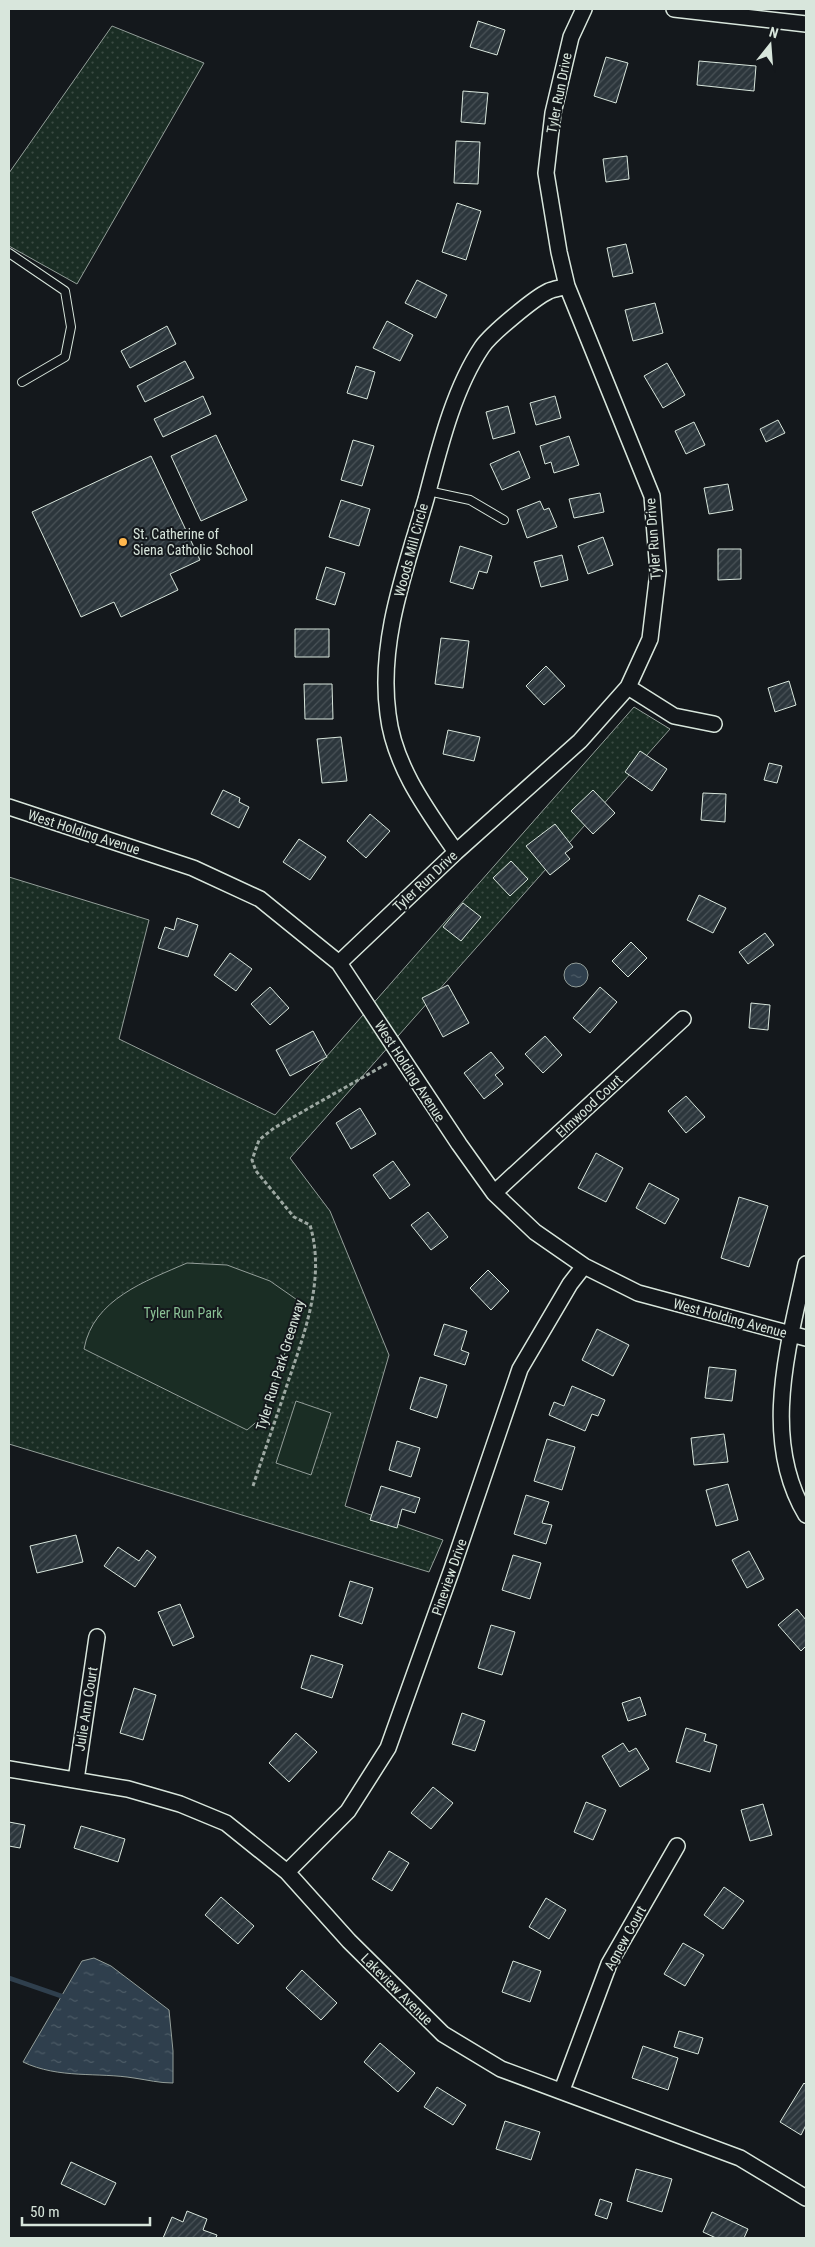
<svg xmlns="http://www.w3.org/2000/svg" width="815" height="2247" font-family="'Roboto Condensed',sans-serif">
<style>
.green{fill:url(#green-dots);stroke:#939e99}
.pitch{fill:#1a2d24;stroke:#939e99}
.water{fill:url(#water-ripples);stroke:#939e99}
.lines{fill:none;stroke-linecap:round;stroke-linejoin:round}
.stream{stroke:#2f3f4d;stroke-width:5}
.building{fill:url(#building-hatch);stroke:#d8e6dc}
.lane-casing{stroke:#d8e6dc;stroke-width:10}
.street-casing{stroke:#d8e6dc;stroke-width:18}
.path{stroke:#9da8a2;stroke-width:3;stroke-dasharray:4 2.5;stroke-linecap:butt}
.lane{stroke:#14181c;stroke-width:8}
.street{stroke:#14181c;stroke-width:15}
.poi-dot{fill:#ffb74d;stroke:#14181c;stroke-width:2}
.labels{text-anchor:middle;stroke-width:4;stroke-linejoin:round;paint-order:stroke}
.street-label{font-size:14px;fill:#d8e6dc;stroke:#14181c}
.poi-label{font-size:14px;fill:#d8e6dc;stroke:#14181c;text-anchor:start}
.park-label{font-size:14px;fill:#8ac095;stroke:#14181c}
</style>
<defs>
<pattern id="green-dots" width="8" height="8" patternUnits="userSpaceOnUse" patternTransform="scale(1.25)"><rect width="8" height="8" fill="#1a2d24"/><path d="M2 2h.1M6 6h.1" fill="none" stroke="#3b4b43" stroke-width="1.8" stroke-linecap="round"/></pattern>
<pattern id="water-ripples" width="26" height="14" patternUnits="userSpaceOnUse" patternTransform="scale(1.25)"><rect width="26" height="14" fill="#2f3f4d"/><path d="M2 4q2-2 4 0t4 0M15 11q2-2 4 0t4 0" fill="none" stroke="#4c5b66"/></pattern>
<pattern id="building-hatch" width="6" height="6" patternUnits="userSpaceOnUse" patternTransform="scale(1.25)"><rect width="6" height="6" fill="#2c363c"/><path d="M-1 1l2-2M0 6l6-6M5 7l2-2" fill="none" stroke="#4a5358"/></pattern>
</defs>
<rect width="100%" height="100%" fill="#14181c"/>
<path class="green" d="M112,26L204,63L77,284L9,246V173Z
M634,707L670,729L290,1158L330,1211L389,1355L345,1506L443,1540L429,1572L9,1444V877L149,920L119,1039L275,1115Z"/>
<path class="pitch" d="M187,1263L227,1265L270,1281L303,1304L261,1418L247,1430L84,1349C93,1299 146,1281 187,1263Z
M296,1401L331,1413L311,1475L276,1463Z"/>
<path class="water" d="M564 975a12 12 0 1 1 24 0a12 12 0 1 1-24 0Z
M94,1958L111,1966L169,2010L173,2051V2083C159,2083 148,2080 134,2078C97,2072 59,2079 23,2062L82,1961Z"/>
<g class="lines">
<path class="stream" d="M9,1978L67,1998"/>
</g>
<path class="building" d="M478,21L505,30L497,55L470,47Z
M606,57L628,63L616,103L594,96Z
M699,61L756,66L754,91L697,85Z
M463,91L488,93L485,124L461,122Z
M456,141L480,142L478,184L454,183Z
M627,156L629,179L606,182L603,159Z
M457,203L481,211L466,260L442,252Z
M626,244L633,273L613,277L607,248Z
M417,280L447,295L436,318L405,303Z
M655,303L663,333L633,341L625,310Z
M387,321L413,335L400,361L373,348Z
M167,326L176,344L130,368L121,351Z
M185,361L194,378L145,402L137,386Z
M667,363L685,395L663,408L644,376Z
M356,366L375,372L367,399L347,393Z
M203,396L211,414L163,437L154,419Z
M555,396L561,418L536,425L530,403Z
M508,406L515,433L493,439L486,412Z
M778,420L785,433L766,442L760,429Z
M694,422L705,445L686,454L675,431Z
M216,435L247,500L201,521L171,456Z
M569,436L579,465L554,473L551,462L545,464L540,446Z
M353,440L374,446L362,486L341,480Z
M519,451L530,478L502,490L490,464Z
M151,456L200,560L170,574L178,590L121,617L114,602L81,617L32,512Z
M728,484L733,510L709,514L704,488Z
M600,493L604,512L574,518L569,499Z
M341,500L370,509L359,546L329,537Z
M540,501L544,510L549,508L557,527L527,538L517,510Z
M603,537L613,565L588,574L578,546Z
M460,546L492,556L487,573L479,571L473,589L450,582Z
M718,549H741V579L718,580Z
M562,555L568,580L541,587L534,562Z
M326,567L345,573L335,605L316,599Z
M295,629H329V657H295Z
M441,638L469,641L463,688L435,684Z
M546,666L565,686L544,705L526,686Z
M789,681L796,705L775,712L768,688Z
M304,684H332L333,719H305Z
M448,730L480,737L474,761L443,754Z
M341,737L347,781L322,783L317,739Z
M640,751L667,769L652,791L625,772Z
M769,763L782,766L777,783L764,780Z
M223,790L240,798L239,802L249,807L239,828L211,814Z
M593,790L615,813L593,834L571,811Z
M703,793L726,794L725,822L701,820Z
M370,814L390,831L366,858L347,841Z
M555,824L573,847L565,853L570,859L550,875L526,846Z
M299,839L326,857L310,880L283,862Z
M511,861L528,879L510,896L493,878Z
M699,895L726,908L713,933L687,920Z
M463,903L481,917L461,941L443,927Z
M177,918L198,925L188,957L158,948L165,927L174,930Z
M765,933L774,945L748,964L739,952Z
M631,942L647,958L628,977L612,961Z
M230,953L252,969L236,991L214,975Z
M448,985L469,1023L443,1037L422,998Z
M270,987L289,1008L270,1025L251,1004Z
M600,987L617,1002L590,1033L573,1018Z
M751,1003L770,1005L768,1030L749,1028Z
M313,1031L327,1057L290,1076L276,1050Z
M545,1036L562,1055L543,1073L525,1054Z
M491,1052L504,1068L495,1075L503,1084L484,1099L464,1073Z
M686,1096L705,1117L686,1133L668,1111Z
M360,1108L376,1134L351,1149L336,1123Z
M596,1153L623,1168L606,1202L578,1188Z
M393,1161L410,1185L390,1199L373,1175Z
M649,1183L679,1199L665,1224L636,1208Z
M739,1197L768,1206L749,1267L721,1258Z
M428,1212L448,1237L431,1250L411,1225Z
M488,1270L509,1291L491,1310L470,1288Z
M444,1324L467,1331L461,1350L469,1353L465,1365L434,1355Z
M597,1329L629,1345L613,1376L582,1360Z
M709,1367L736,1370L732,1401L705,1398Z
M420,1377L447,1385L437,1418L410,1409Z
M572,1386L605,1400L598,1416L592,1414L585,1431L549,1415L554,1402L564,1406Z
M724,1434L728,1462L694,1465L691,1438Z
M547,1439L575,1447L562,1490L534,1481Z
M397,1441L420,1448L411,1477L389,1470Z
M728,1484L738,1520L716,1526L706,1490Z
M381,1486L420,1498L415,1513L402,1509L397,1528L370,1520Z
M526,1495L549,1502L542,1523L552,1525L546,1544L514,1534Z
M76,1535L83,1562L37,1573L30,1546Z
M118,1547L139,1561L147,1550L156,1557L135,1587L104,1566Z
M749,1551L764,1579L747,1588L732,1560Z
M513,1555L541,1563L530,1599L502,1590Z
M350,1581L373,1588L362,1624L339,1616Z
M180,1604L194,1637L173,1646L158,1612Z
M797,1609L806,1620V1646L801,1651L778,1625Z
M491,1625L515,1632L502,1675L478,1668Z
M311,1655L343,1665L332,1698L301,1688Z
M134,1688L156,1695L143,1740L120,1733Z
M640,1697L646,1715L628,1721L622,1703Z
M462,1713L485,1721L475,1751L452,1744Z
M686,1728L706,1734L704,1741L717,1745L710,1772L676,1762Z
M296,1733L317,1752L289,1782L269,1763Z
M623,1743L629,1752L636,1748L649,1769L620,1787L602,1756Z
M433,1787L453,1803L431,1829L411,1813Z
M586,1802L606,1810L593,1840L574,1832Z
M763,1804L772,1835L750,1841L741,1810Z
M9,1822L25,1825L20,1848L9,1846Z
M81,1826L125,1839L118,1862L74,1848Z
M389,1851L409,1863L392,1891L372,1879Z
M724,1887L744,1901L723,1929L704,1915Z
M221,1897L254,1926L238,1944L205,1915Z
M546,1898L566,1910L549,1939L529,1927Z
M683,1943L704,1955L685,1986L664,1974Z
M513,1961L541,1971L530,2002L502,1992Z
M302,1970L337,2003L321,2020L286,1988Z
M679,2031L703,2038L698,2054L674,2047Z
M380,2043L415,2073L398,2092L364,2062Z
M643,2046L678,2058L668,2090L632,2078Z
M804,2083L806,2085V2125L801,2135L780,2122Z
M437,2087L466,2105L453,2125L424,2107Z
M505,2121L540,2132L531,2160L496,2149Z
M71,2162L116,2183L105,2205L61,2184Z
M636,2169L672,2179L662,2212L627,2201Z
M600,2199L612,2203L607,2219L595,2215Z
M187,2211L207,2219L203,2230L217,2235L216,2238H163L172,2217L183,2222Z
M712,2212L748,2229L744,2238H716L703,2232Z"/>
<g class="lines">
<defs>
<path id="lane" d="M9,253L65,291L71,327L65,357L22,382
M428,491L470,500L504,520"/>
<path id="street" d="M674,9L806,24
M628,687L674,716L714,724
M9,807L193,868L260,899L339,963L459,1144L494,1193L535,1232L584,1266L638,1293L806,1338
M456,852C427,810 394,766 388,714C378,641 406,568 426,499C439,450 453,390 482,347C491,334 534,298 549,291C554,289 561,288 567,286
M339,963L456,852L580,741L628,687L650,639L658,572L652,496L567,286L559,252L546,173L553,113L571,37L584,9
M494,1193L683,1019
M806,1264C789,1345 760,1438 806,1515
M9,1769L128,1789L180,1804L226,1823L287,1872L349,1941L443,2034L501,2069L740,2158L806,2198
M76,1780L97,1637
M287,1872L348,1811L388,1748L452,1569L520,1369L570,1284L584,1266
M562,2090L609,1964L677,1846"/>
</defs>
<use href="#lane" class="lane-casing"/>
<use href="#street" class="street-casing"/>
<path class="path" d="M253,1486C264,1452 276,1419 287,1385C304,1334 326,1279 310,1225L294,1217L256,1171L252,1160L259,1140L274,1128L388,1063"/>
<use href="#lane" class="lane"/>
<use href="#street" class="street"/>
</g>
<circle class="poi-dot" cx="123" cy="542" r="5"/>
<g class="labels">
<g class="street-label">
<text transform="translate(559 93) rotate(-79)" y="5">Tyler Run Drive</text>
<text transform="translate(653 539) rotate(-94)" y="5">Tyler Run Drive</text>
<text transform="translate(411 550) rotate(-75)" y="5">Woods Mill Circle</text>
<text transform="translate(84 832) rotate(18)" y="5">West Holding Avenue</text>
<text transform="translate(425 881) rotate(-43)" y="5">Tyler Run Drive</text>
<text transform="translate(410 1071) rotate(57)" y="5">West Holding Avenue</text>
<text transform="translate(589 1106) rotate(-43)" y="5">Elmwood Court</text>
<text transform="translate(730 1318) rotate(15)" y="5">West Holding Avenue</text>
<text transform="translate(280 1365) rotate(-73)" y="5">Tyler Run Park Greenway</text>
<text transform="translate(449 1577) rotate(-71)" y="5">Pineview Drive</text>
<text transform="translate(86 1709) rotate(-81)" y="5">Julie Ann Court</text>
<text transform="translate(625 1938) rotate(-61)" y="5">Agnew Court</text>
<text transform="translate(397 1989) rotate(45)" y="5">Lakeview Avenue</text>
</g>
<g class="poi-label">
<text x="133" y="539">St. Catherine of<tspan x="133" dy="16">Siena Catholic School</tspan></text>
</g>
<g class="park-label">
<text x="183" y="1318">Tyler Run Park</text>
</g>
</g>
<rect width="815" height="2247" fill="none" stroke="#d8e6dc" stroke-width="20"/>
<g transform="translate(770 45) rotate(17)" stroke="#14181c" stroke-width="4" paint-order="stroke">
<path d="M0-4L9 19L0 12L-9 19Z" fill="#d8e6dc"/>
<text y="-8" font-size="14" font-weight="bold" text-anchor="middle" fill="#d8e6dc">N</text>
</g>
<path d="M22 2217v8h128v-8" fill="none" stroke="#d8e6dc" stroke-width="2.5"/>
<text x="30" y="2217" font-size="15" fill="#d8e6dc" stroke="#14181c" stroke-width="4" paint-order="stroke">50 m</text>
</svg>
